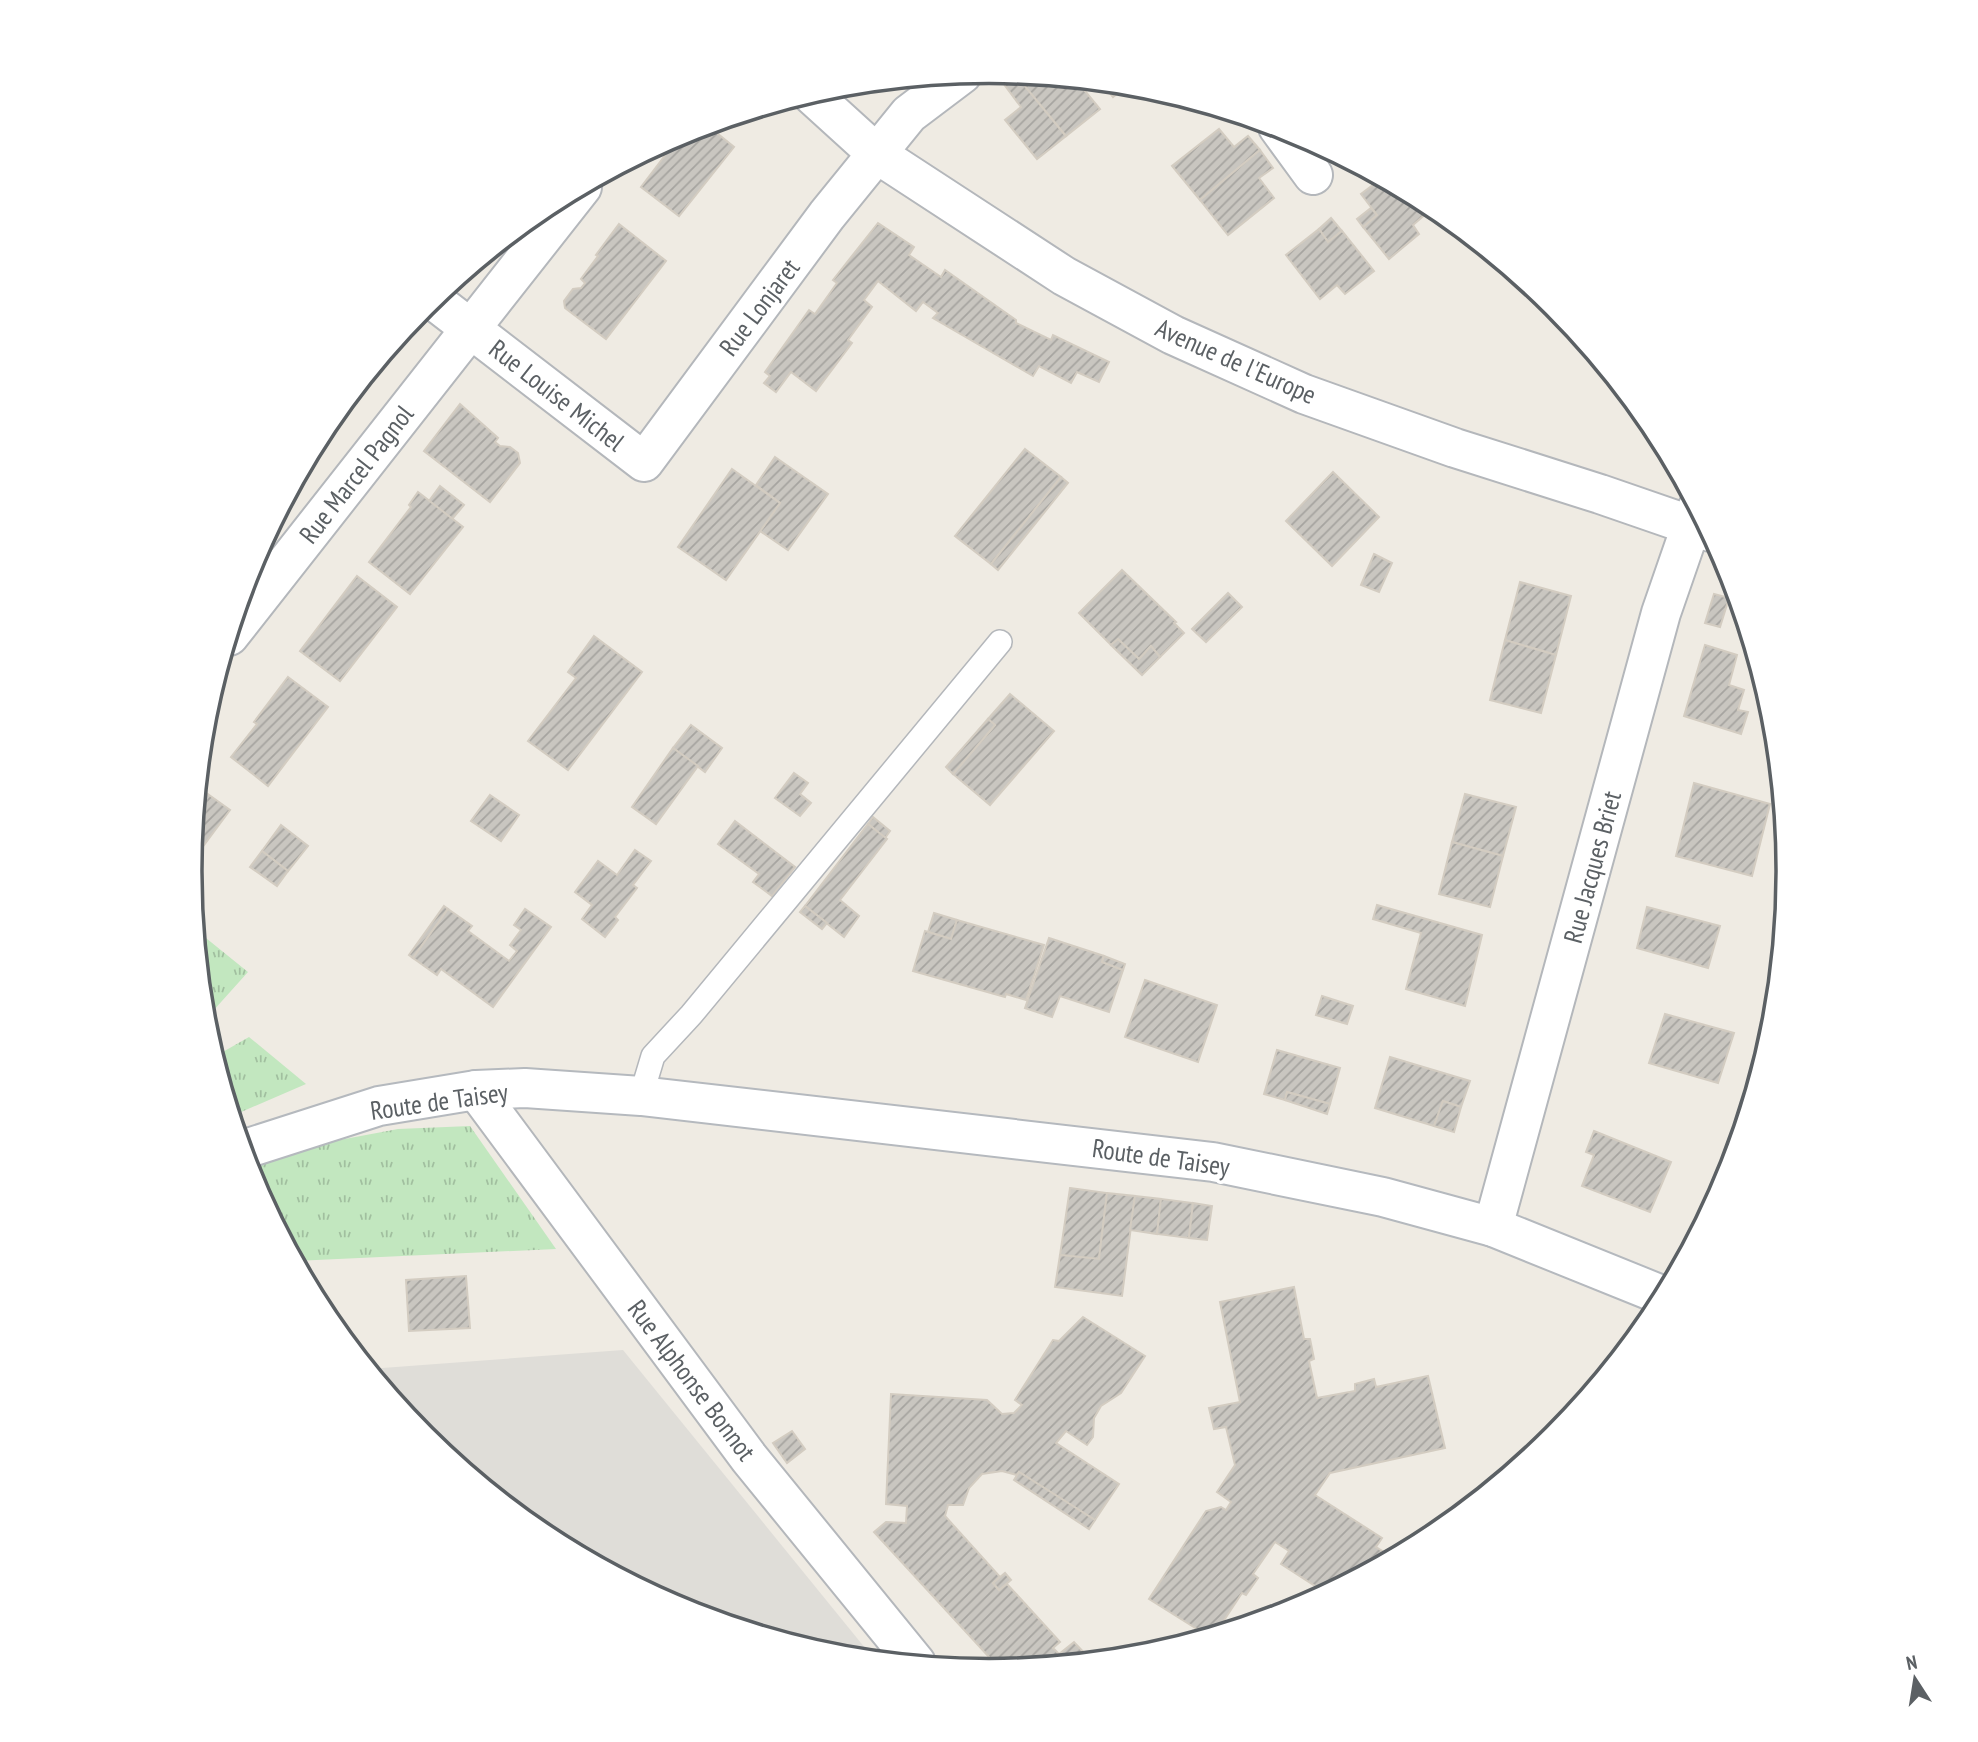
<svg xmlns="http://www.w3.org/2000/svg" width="1978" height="1742" font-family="'PT Sans Narrow',sans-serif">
<defs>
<pattern id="grass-tufts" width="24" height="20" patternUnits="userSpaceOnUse" patternTransform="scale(1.75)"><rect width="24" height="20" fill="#c2e7bf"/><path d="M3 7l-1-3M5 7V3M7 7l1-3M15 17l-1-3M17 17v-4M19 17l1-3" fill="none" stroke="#a1bf9f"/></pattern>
<pattern id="building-hatch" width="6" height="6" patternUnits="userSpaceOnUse" patternTransform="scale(1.75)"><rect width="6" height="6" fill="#c9c6c0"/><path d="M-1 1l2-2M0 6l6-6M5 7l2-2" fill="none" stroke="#a6a4a0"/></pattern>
</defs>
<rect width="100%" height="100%" fill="#efebe3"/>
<path fill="#dfddd8" d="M623,1350L874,1659L833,1655L683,1609L545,1535L424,1436L369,1369Z"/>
<g fill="url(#grass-tufts)">
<path d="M196,930L248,972L204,1021L202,999L204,1000L212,987L200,976Z"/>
<path d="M249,1037L306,1084L232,1116L214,1057Z"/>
<path d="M470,1126L556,1249L295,1261L248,1167L302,1147L398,1129Z"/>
</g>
<g fill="url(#building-hatch)" stroke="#d3ccc1" stroke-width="2">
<path d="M1015,74L1066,136L1037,159L1005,120L1021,107L1003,83Z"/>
<path d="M1015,74L1045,77L1050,83L1056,78L1076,80L1100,109L1066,136Z"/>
<path d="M1102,83L1128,85L1113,97Z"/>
<path d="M707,125L734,147L679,216L641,187L682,133Z"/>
<path d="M1219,129L1234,147L1248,136L1260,150L1200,200L1172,166Z"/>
<path d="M1260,150L1273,168L1259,178L1274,198L1228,235L1200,200Z"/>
<path d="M1381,179L1420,199L1429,211L1413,225L1419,234L1389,259L1363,227L1377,215L1361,194Z"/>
<path d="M1371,208L1377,215L1363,227L1357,219Z"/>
<path d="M1331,218L1342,231L1328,242L1319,229Z"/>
<path d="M878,223L914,247L909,255L941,277L945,270L1016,320V323L1051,340L1053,335L1109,362L1099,382L1077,372L1071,383L1039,366L1033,376L933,318L938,313L923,302L916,311L878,281L864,300L872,307L848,340L852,343L816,391L791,372L776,392L764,383L770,376L765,372L809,310L815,314L837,283L833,280Z"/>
<path d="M619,224L666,261L606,339L565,308L564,301L573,289L581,288L585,283L581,279L598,256L596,255Z"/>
<path d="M1319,229L1328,242L1342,231L1374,271L1345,294L1337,285L1320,299L1286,255Z"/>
<path d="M460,404L498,438L495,442L500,446L510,447L518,453L520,463L490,502L424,451Z"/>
<path d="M1025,449L1061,477L991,564L955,536Z"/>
<path d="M775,457L828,494L788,550L760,531L780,503L756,485Z"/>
<path d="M732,469L780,503L726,580L678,547Z"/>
<path d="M1333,472L1379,517L1332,566L1286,521Z"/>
<path d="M1061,477L1068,483L998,570L991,564Z"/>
<path d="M440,486L464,505L452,519L429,501Z"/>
<path d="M418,492L463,527L410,594L369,562L411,507L409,505Z"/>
<path d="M1374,554L1392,563L1379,592L1361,585Z"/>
<path d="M1122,570L1176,622L1174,623L1184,633L1160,657L1151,646L1139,659L1118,639L1111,645L1079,613Z"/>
<path d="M357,576L397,607L340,681L300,651Z"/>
<path d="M1520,582L1571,596L1556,655L1505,640Z"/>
<path d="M1228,593L1242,607L1206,642L1192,629Z"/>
<path d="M1714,594L1729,598L1720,627L1705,623Z"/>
<path d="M594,636L642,672L568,770L528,741L576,678L568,672Z"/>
<path d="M1118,639L1139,659L1151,646L1160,657L1142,675L1111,645Z"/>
<path d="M1505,640L1556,655L1541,713L1490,700Z"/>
<path d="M1705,645L1737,655L1729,685L1744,690L1738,710L1748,712L1741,734L1684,716Z"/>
<path d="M288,677L328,707L268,786L231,757L257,724L254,722Z"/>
<path d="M1010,694L1054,731L990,805L953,774L995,725L988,719Z"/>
<path d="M988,719L995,725L953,774L946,767Z"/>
<path d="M691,725L722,748L705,772L673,748Z"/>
<path d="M673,748L698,766L656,824L632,807Z"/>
<path d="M794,773L808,783L800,794L811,803L800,816L775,798Z"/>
<path d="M1694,783L1770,804L1752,876L1676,856Z"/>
<path d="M198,787L230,810L190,864Z"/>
<path d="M1465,794L1516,807L1503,856L1452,842Z"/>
<path d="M490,795L519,815L501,841L471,821Z"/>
<path d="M873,817L890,831L885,838L868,824Z"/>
<path d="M735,821L795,867L772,896L753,882L759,874L718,844Z"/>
<path d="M868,824L887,839L840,900L859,916L844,937L805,906Z"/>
<path d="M281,825L308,846L288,871L262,851Z"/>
<path d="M1452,842L1503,856L1490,907L1439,894Z"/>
<path d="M635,850L651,861L633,885L637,888L615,917L618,920L605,937L582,919L592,905L575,892L598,861L617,875Z"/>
<path d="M262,851L288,871L277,886L250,867Z"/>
<path d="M1377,905L1482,935L1465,1006L1406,989L1421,933L1373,919Z"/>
<path d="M444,906L448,909L413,958L409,955Z"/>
<path d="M805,906L827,923L822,929L800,912Z"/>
<path d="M1647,907L1720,926L1708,968L1637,948Z"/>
<path d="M448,909L472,926L468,931L509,961L517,951L510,945L521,930L514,925L525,909L551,927L493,1007L441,969L437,975L413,958Z"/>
<path d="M934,913L957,920L951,939L928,932Z"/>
<path d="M957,920L1044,945L1026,1000L1006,994L1005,997L913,971L925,931L951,939Z"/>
<path d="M1049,938L1104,956L1102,962L1123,970L1109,1012L1060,996L1052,1017L1025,1008Z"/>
<path d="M1104,956L1125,964L1123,970L1102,962Z"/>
<path d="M1145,980L1217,1005L1198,1062L1125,1037Z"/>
<path d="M1322,996L1353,1006L1347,1024L1316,1015Z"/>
<path d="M1665,1014L1734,1033L1718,1083L1649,1063Z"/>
<path d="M1277,1050L1340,1068L1330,1104L1287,1092L1285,1100L1264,1094Z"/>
<path d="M1390,1057L1470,1081L1461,1107L1443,1101L1434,1126L1375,1108Z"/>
<path d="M1287,1092L1330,1104L1327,1114L1285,1100Z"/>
<path d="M1443,1101L1461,1107L1454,1132L1434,1126Z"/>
<path d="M1594,1131L1671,1162L1650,1212L1582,1186L1594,1155L1586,1152Z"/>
<path d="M1070,1188L1107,1193L1099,1259L1060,1255Z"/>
<path d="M1107,1193L1135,1196L1122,1296L1055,1287L1060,1255L1099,1259Z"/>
<path d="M1135,1196L1161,1199L1157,1234L1130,1230Z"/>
<path d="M1161,1199L1193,1203L1189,1238L1157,1234Z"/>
<path d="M1193,1203L1212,1206L1207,1240L1189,1238Z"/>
<path d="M466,1276L470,1328L409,1331L406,1280Z"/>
<path d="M1294,1287L1304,1339H1310L1314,1359L1309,1361L1317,1398L1355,1391V1384L1374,1379L1376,1387L1428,1376L1445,1448L1330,1473L1315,1495L1382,1538L1376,1547L1392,1557L1326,1593L1281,1564L1289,1551L1275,1542L1253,1574L1258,1578L1246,1595L1242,1593L1215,1634L1208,1636L1149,1599L1206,1511L1221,1507L1226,1510L1231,1502L1217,1492L1235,1465L1226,1427L1214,1429L1209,1408L1240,1402L1220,1302Z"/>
<path d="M1083,1317L1145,1356L1121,1393L1101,1406L1094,1418L1093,1437L1087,1445L1066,1431L1056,1443L1119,1484L1095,1520L1019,1472L1017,1475L1002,1471L982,1474L969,1488L963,1505H948L945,1516L1000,1577L993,1583L999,1590L1007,1584L1060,1642L1053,1648L1059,1654L1074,1642L1091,1660L1000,1669L874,1532L886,1522L906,1523L907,1506L886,1504L891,1394L987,1400L1002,1414L1014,1413L1022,1405L1015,1400L1053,1340L1059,1341Z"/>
<path d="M792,1431L805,1449L787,1463L773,1443Z"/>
<path d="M1019,1472L1095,1520L1089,1529L1014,1480Z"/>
<path d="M1005,1573L1011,1580L999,1590L993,1583Z"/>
</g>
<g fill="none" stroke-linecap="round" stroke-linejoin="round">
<defs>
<path id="lane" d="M641,1096L653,1056L691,1015L1000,642"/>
<g id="street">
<path d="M811,94L877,154L1064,276L1173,335L1304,394L1455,448L1600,494L1710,532"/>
<path d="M1278,127L1313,175"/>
<path d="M432,299L644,462L827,215L909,114L962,74"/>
<path d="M229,636L582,187"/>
<path d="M476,1090L749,1458L916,1663"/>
<path d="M1493,1227L1661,613L1697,509"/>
</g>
<path id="secondary" d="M242,1150L379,1106L476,1090L525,1088L641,1096L1213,1162L1383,1197L1493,1227L1664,1296"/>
</defs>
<use href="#lane" stroke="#b4b7bb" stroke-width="26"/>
<use href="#street" stroke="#b4b7bb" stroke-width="42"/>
<use href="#secondary" stroke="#b5b9be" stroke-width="42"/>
<use href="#lane" stroke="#fff" stroke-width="23"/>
<use href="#street" stroke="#fff" stroke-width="38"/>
<use href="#secondary" stroke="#fff" stroke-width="38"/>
</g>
<g text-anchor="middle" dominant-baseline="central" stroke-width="7" stroke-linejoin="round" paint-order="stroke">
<g font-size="26" fill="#5b6064" stroke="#fff">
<text transform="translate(759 307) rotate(-53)">Rue Lonjaret</text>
<text transform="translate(1236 361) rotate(24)">Avenue de l'Europe</text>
<text transform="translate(557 395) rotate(38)">Rue Louise Michel</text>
<text transform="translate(356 474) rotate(-52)">Rue Marcel Pagnol</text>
<text transform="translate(1592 867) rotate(-75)">Rue Jacques Briet</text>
<text transform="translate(439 1101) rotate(-8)">Route de Taisey</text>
<text transform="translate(1161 1157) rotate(8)">Route de Taisey</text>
<text transform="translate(692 1380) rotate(53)">Rue Alphonse Bonnot</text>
</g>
</g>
<path d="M0 0H1978V1742H0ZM202 871a787 787 0 1 1 1574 0a787 787 0 1 1-1574 0Z" fill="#fff" fill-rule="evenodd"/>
<path fill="none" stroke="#5b6064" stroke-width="3.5" d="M202 871a787 787 0 1 1 1574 0a787 787 0 1 1-1574 0Z"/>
<g transform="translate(1915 1679) rotate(348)" stroke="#ffffff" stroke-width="5" paint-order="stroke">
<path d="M0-5L12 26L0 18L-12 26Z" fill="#5b6064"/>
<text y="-10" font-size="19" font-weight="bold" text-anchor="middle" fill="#5b6064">N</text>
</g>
</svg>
